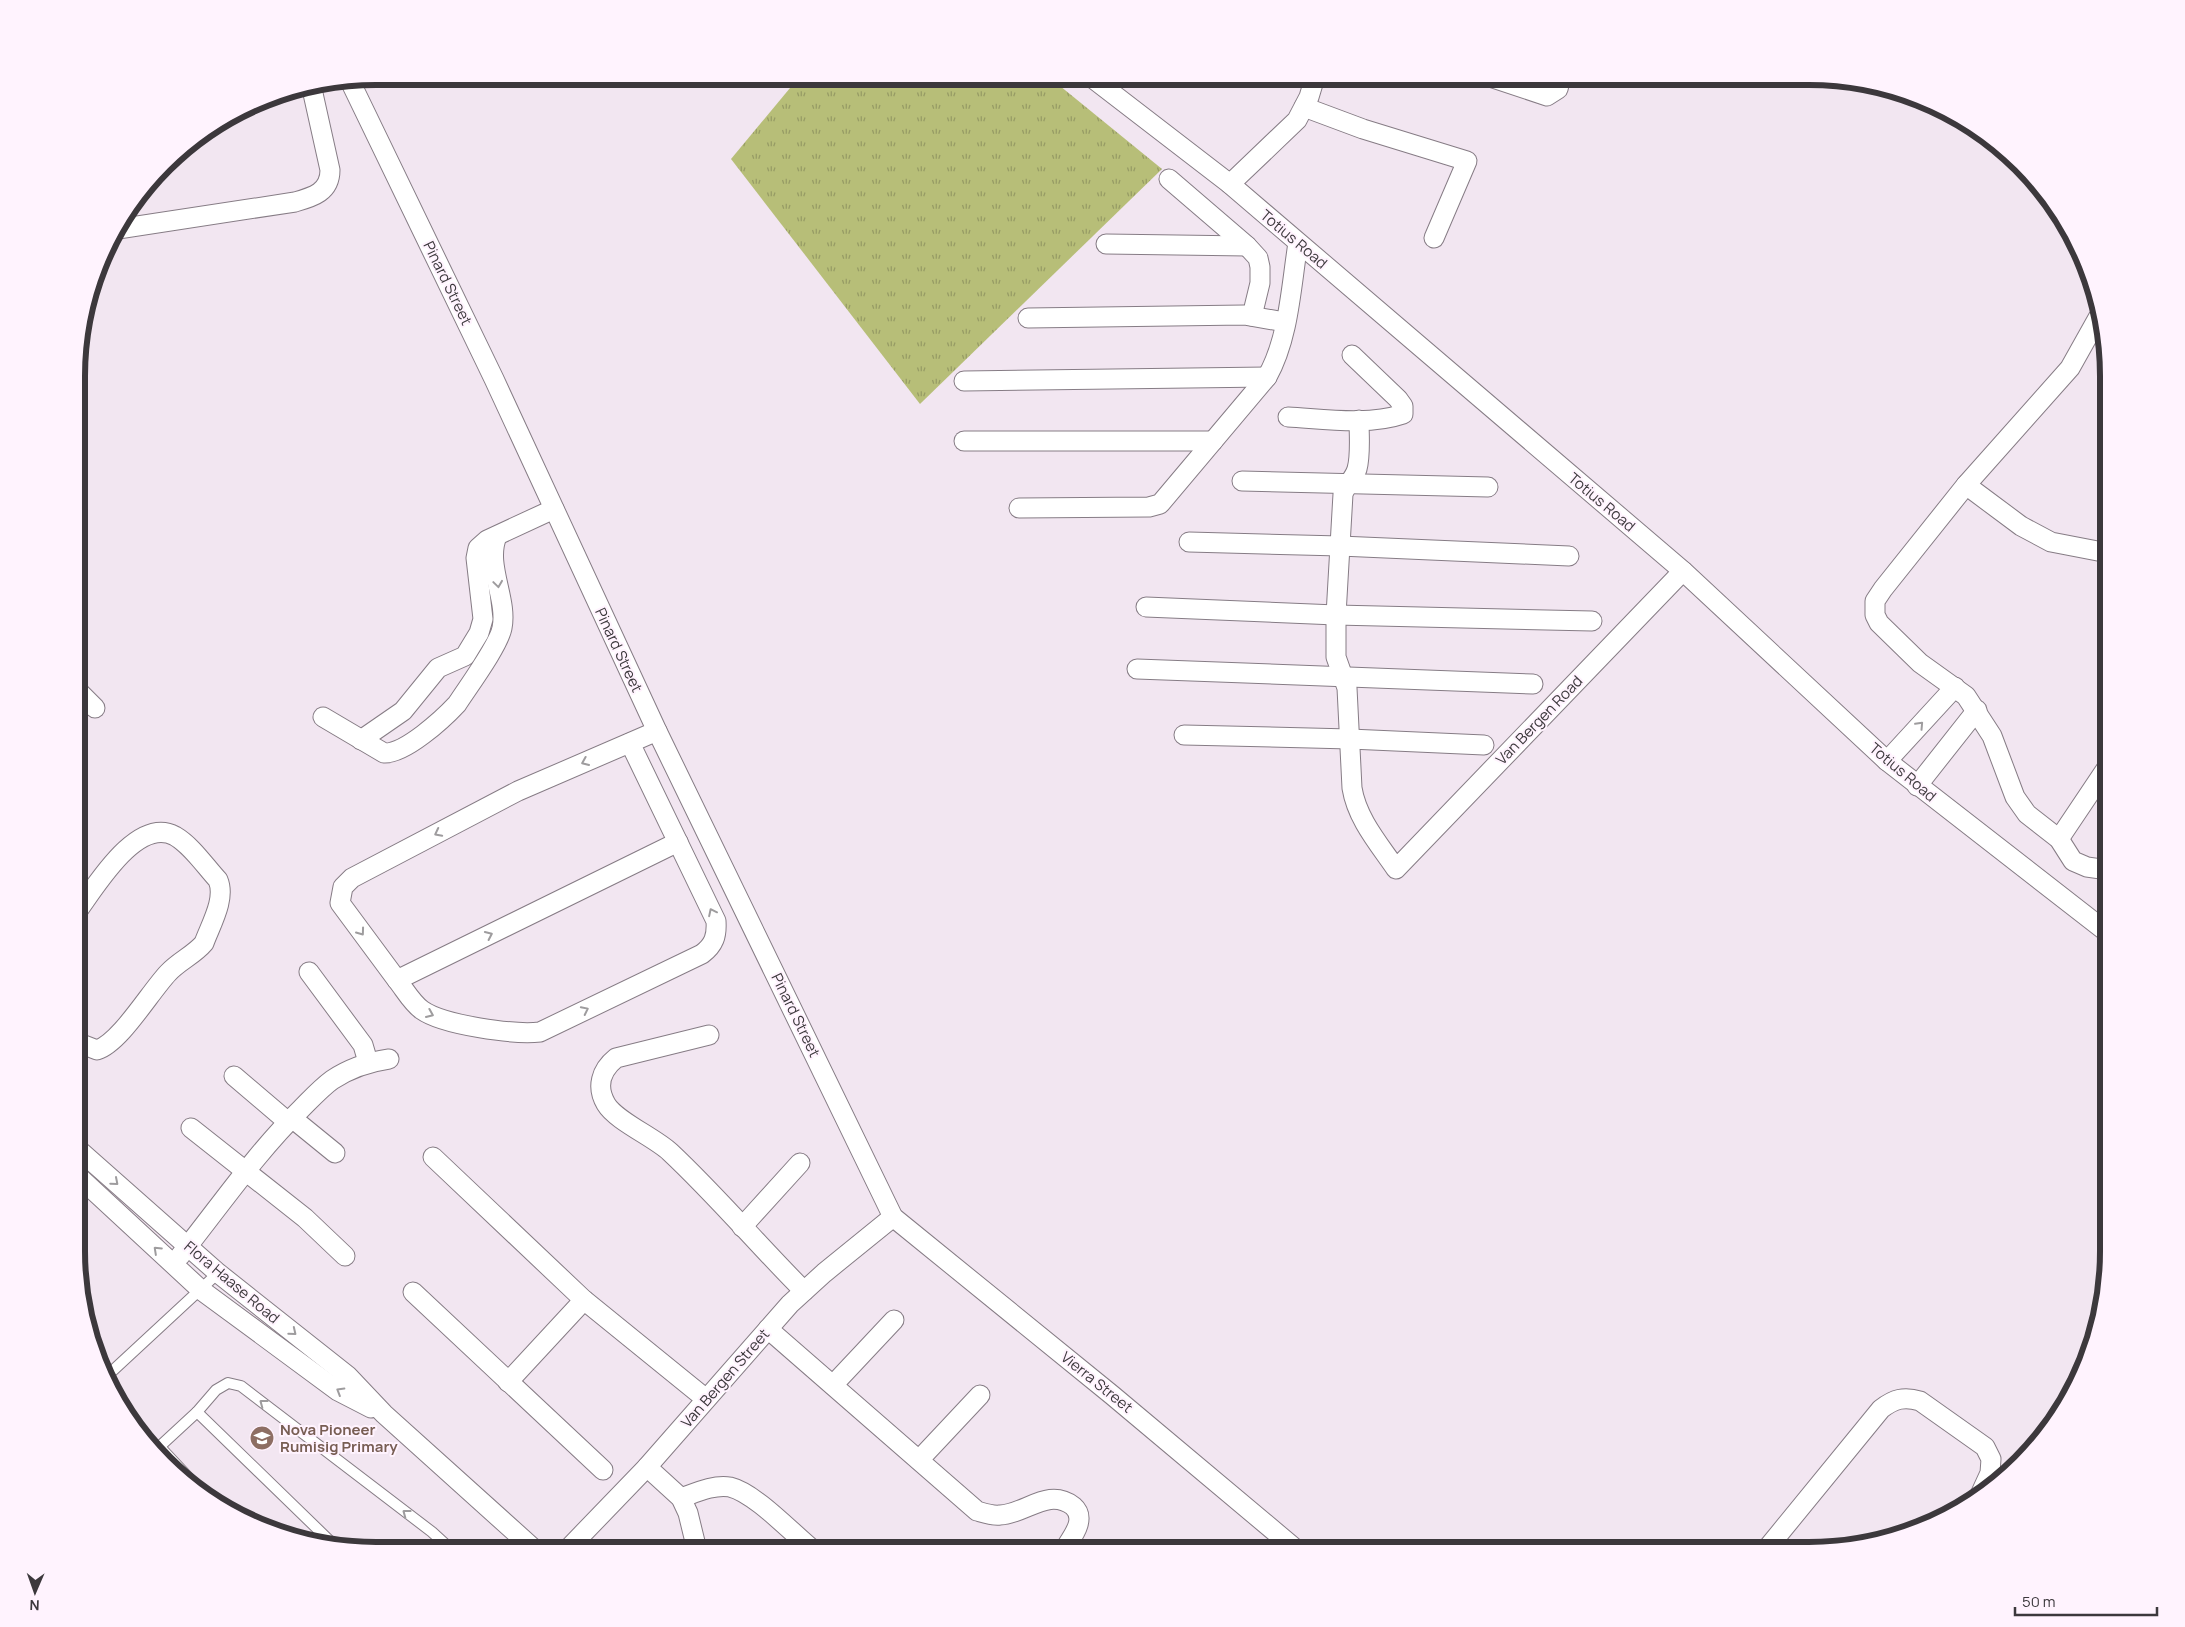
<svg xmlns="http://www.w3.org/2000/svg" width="2185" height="1627" font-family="Manrope,sans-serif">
<defs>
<pattern id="grass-tufts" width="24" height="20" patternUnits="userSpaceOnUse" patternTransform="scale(1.25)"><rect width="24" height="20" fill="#b7be78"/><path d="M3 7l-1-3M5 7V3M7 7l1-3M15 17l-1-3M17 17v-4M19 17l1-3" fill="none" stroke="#969b64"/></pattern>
</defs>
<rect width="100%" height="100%" fill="#f2e6f1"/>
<path fill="url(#grass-tufts)" d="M800,76L1049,77L1162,169L920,404L731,159Z"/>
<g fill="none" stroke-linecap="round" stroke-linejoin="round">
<defs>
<g id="service">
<path d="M108,1375L218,1273"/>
<path d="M197,1412L334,1545"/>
<path d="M157,1447H160L204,1494"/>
<path d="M158,1448L197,1412L216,1390L228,1383L241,1386L432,1532L444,1543L445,1550"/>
</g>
<g id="minor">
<path d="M1091,77L1230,184L1683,571L1887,761L2108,933"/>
<path d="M1490,77L1547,96L1558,89L1561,77"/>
<path d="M350,81L494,379L657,731L893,1217L1112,1395L1298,1551"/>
<path d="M1304,107L1363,129L1467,161L1434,238"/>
<path d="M1169,179L1247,246L1258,258L1260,267V283L1252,316"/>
<path d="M1230,184L1297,120L1309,97L1315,77"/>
<path d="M118,229L295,202C313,197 330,192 330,170L312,89"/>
<path d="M1106,244L1247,246"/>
<path d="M1028,318L1244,315L1285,322"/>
<path d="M2098,318L2070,368L1966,485L1883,589L1875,601V615L1879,623L1920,663L1966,696L1992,736L2015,797L2027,814L2059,839L2073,861L2087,867L2108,870"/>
<path d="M964,381L1267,377"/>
<path d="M1288,417C1324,419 1368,426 1403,414V406L1398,399L1352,355"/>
<path d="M1359,420C1359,435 1361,455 1357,469C1354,479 1346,485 1343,494L1336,615V657L1347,688L1352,788C1357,819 1379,844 1396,869L1683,571"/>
<path d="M964,441H1213"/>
<path d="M1242,481L1488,487"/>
<path d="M1966,485L2021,526L2051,542L2108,553"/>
<path d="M1019,508L1149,507L1160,504L1267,377C1289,338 1291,287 1298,243"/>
<path d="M1189,542L1340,546L1569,556"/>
<path d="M1146,607L1336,615L1592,621"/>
<path d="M1137,669L1533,684"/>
<path d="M79,692L95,708"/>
<path d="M323,717L384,753C405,754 443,719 457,704C468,687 499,645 502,628C508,599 485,565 497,536"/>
<path d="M657,731L518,791L352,878L343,887L340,903L397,980L678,842"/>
<path d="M1184,735L1350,739L1484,745"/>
<path d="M361,740L403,711L438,668L465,656L479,633L483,619L476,558L478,548L487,540L554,509"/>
<path d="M1887,761L1955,687"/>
<path d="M1917,786L1977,710"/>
<path d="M2059,839L2108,766"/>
<path d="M79,909C97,884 138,816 175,836C192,846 205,866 218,880C226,899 211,924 204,943C194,955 179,961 168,973C150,992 120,1043 97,1050L79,1043"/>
<path d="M309,972L363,1045L368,1062"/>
<path d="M397,980C405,990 412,1003 422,1010C443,1025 514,1035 540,1032L702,954C714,945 717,936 716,921L630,743"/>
<path d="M709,1035L616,1058C601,1070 596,1087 606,1104C616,1121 654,1137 670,1152C717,1196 759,1246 804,1291"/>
<path d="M234,1076L288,1122"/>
<path d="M292,1118L335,1153"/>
<path d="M191,1128L305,1218L345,1256"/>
<path d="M79,1150L218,1273L348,1376L384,1414L535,1550"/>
<path d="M433,1157L584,1300L706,1399"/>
<path d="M79,1177L201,1290L338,1391L371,1408"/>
<path d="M742,1227L800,1163"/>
<path d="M180,1256C220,1206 256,1153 301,1109C311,1099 321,1088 332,1080C350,1068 368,1062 389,1059"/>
<path d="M413,1292L603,1470"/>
<path d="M768,1329L977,1511C984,1513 992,1516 1000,1515C1026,1514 1048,1487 1073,1506C1088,1519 1071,1538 1064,1550"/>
<path d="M508,1382L584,1300"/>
<path d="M833,1385L894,1320"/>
<path d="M919,1460L980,1395"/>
<path d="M647,1467L681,1498L688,1513L697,1550"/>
<path d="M681,1498C695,1493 714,1484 730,1487C755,1493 792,1533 813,1550"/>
<path d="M567,1550L647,1467L790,1304L824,1273L893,1217"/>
<path d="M1765,1551L1881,1409C1894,1399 1904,1396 1920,1401L1985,1447L1991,1459L1990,1473L1979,1497"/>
</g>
</defs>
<use href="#service" stroke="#867c85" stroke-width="12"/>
<use href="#minor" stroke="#867c85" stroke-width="21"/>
<use href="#service" stroke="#fff" stroke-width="10"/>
<use href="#minor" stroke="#fff" stroke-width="19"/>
</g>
<defs><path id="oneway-chevron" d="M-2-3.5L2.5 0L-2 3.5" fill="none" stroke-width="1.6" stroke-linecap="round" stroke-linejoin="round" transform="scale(1.25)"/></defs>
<g stroke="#9e9c9e">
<use href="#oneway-chevron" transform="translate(498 584) rotate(82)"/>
<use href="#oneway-chevron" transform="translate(1920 725) rotate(-47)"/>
<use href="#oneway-chevron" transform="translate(585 762) rotate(157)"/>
<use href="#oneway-chevron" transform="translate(438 833) rotate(153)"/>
<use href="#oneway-chevron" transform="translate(712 912) rotate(-116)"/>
<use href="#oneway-chevron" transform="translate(361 932) rotate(54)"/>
<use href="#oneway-chevron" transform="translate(489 935) rotate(-25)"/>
<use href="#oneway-chevron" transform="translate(585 1010) rotate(-26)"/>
<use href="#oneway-chevron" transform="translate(430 1014) rotate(23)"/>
<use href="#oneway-chevron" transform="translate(115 1182) rotate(41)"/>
<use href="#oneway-chevron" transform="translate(157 1250) rotate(-137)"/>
<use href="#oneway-chevron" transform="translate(293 1332) rotate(39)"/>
<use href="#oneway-chevron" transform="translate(340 1391) rotate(-149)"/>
<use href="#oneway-chevron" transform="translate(263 1403) rotate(-143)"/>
<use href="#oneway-chevron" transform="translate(406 1513) rotate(-143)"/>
</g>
<defs>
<symbol id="school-disc" viewBox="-11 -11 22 22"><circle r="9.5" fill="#8d6e63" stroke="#fff3fe"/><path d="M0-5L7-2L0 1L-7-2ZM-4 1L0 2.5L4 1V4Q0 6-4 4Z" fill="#fff"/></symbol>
</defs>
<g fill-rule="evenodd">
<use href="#school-disc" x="248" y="1424" width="28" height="28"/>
</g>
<g text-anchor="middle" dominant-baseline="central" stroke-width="4" stroke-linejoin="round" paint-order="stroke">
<g font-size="15" fill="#3c383c" stroke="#fff3fe">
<text transform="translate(1294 239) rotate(40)">Totius Road</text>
<text transform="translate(448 283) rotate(64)">Pinard Street</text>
<text transform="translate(1602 502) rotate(40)">Totius Road</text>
<text transform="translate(619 650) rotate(65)">Pinard Street</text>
<text transform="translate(1539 720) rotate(-46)">Van Bergen Road</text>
<text transform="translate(1903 772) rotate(40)">Totius Road</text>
<text transform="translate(796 1015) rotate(64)">Pinard Street</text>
<text transform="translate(232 1282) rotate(40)">Flora Haase Road</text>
<text transform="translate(725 1378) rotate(-49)">Van Bergen Street</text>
<text transform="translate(1097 1382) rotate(39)">Vierra Street</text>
</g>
<g font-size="15" font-weight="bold" fill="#785e54" stroke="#fff3fe" text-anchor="start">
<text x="280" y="1429">Nova Pioneer<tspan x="280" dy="17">Rumisig Primary</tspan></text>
</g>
</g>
<path d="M0 0H2185V1627H0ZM376 85H1809A291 291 0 0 1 2100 376V1251A291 291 0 0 1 1809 1542H376A291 291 0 0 1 85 1251V376A291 291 0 0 1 376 85Z" fill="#fff3fe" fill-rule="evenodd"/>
<path fill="none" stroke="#3c383c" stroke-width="6" d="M376 85H1809A291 291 0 0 1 2100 376V1251A291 291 0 0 1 1809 1542H376A291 291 0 0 1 85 1251V376A291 291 0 0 1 376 85Z"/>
<g transform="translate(35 1592) rotate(182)" stroke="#fff3fe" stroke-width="4" paint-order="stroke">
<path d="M0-4L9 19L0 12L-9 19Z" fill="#3c383c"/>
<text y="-8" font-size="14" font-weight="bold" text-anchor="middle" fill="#3c383c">N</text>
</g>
<path d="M2015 1607v8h142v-8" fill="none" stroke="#3c383c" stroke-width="2.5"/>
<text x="2022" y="1607" font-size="15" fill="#3c383c" stroke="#fff3fe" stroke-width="4" paint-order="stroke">50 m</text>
</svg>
